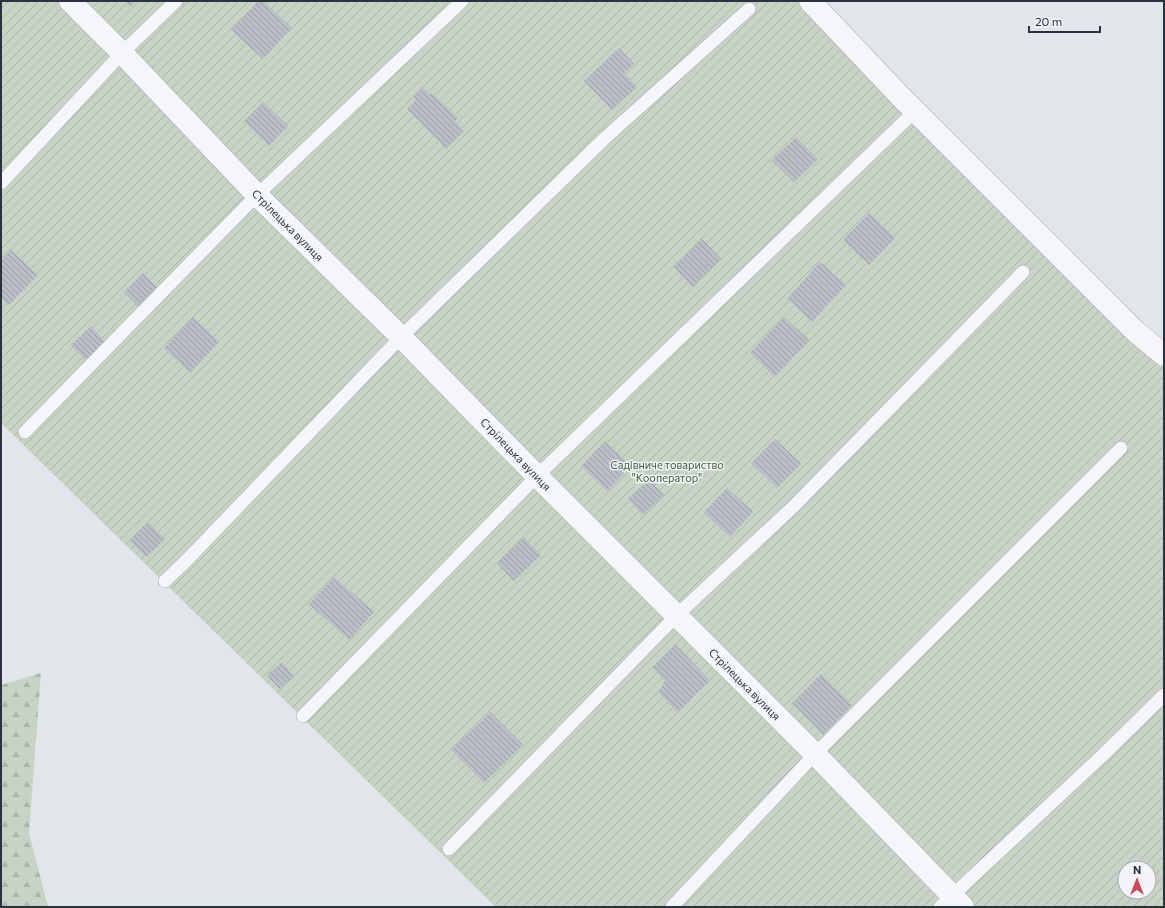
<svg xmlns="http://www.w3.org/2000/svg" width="1165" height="908" font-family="Commissioner,sans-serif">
<defs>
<pattern id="forest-firs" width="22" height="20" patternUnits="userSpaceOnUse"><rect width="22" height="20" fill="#c7d4c3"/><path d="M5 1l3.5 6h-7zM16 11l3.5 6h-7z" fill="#abb6a9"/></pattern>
<pattern id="garden-furrows" width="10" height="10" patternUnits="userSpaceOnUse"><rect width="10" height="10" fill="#c7d4c3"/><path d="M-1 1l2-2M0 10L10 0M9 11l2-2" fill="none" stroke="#abb6a9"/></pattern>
<pattern id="building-back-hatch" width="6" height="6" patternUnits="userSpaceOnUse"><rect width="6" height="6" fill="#b9bec7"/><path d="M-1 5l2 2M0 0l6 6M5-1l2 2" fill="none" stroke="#979ba3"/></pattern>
</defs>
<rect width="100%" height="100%" fill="#e2e5ea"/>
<path fill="url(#forest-firs)" d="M41,673L29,833L48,907H1V685Z"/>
<path fill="url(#garden-furrows)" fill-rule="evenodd" d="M1,1H808L1164,356V907H496L1,423ZM1125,868H1149V892H1125Z"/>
<g fill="url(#building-back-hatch)">
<path d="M125,1H136L130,7Z"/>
<path d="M259,1H263L292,28L263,59L231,30Z"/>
<path d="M619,48L634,64L624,73L637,87L612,110L584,81Z"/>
<path d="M422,87L430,95L432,93L458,118L455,121L464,131L446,149L407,109L416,100L413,96Z"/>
<path d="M263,102L288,126L269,146L244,121Z"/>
<path d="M796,137L818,159L794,182L772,160Z"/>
<path d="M869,213L895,238L869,265L843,240Z"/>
<path d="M702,239L721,259L692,287L673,266Z"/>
<path d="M11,250L38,275L8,306L1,298V261Z"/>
<path d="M820,262L846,285L812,322L787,299Z"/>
<path d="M143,273L158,288L139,307L124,292Z"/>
<path d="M193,317L219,342L190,373L164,348Z"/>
<path d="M784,317L809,340L775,377L750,353Z"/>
<path d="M91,326L105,342L85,360L71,345Z"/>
<path d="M775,439L801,464L777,488L751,463Z"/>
<path d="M605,441L631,466L607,491L581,466Z"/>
<path d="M649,479L664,495L643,515L628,499Z"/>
<path d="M727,488L753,512L730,537L704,512Z"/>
<path d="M148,522L165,539L146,557L130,541Z"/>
<path d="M524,537L541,555L514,581L497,563Z"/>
<path d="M334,577L374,612L349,640L309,604Z"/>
<path d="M676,645L710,681L677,712L658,692L665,681L652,667Z"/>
<path d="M282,662L294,676L279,689L267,675Z"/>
<path d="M821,674L852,705L823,735L792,703Z"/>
<path d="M490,712L523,745L484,783L451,750Z"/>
</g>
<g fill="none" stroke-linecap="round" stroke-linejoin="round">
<defs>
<g id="service">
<path d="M1,183L122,53L176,1"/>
<path d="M25,432L257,195L462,1"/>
<path d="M165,581L187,560L401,337L605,138L749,9"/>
<path d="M303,716L537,476L915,111"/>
<path d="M449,849L677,615L793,507L1023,272"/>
<path d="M672,907L815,754L1121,448"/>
<path d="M940,907L1104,754L1164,695"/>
</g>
<g id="minor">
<path d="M70,1L122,53L257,195L401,337L537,476L815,754L963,907"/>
<path d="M810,1L901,97L1135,331L1164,355"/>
</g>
</defs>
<use href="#service" stroke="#a7acb4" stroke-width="14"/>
<use href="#minor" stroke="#a7acb4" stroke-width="23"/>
<use href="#service" stroke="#f5f6f9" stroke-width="13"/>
<use href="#minor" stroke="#f5f6f9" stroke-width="22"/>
</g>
<g text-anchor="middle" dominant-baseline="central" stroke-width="3" stroke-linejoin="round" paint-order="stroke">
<g font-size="11" fill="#2a3242" stroke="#f2f4f8">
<text transform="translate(288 225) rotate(45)">Стрілецька вулиця</text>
<text transform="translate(516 454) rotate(46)">Стрілецька вулиця</text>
<text transform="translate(745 684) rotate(45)">Стрілецька вулиця</text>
</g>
<g font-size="11" fill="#3d5e37" stroke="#f2f4f8">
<text x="667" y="464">Садівниче товариство<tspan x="667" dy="13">"Кооператор"</tspan></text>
</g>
</g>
<rect width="1165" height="908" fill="none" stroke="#2a3242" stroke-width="4"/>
<g transform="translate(1137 880)"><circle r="19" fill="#f2f4f8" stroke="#a2a6af"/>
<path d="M0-3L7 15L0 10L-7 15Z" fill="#ce4958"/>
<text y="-6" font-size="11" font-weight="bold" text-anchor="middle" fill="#2a3242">N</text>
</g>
<path d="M1029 26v6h71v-6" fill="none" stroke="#2a3242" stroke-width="2"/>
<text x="1035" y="26" font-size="12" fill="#2a3242" stroke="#f2f4f8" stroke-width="3" paint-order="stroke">20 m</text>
</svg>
